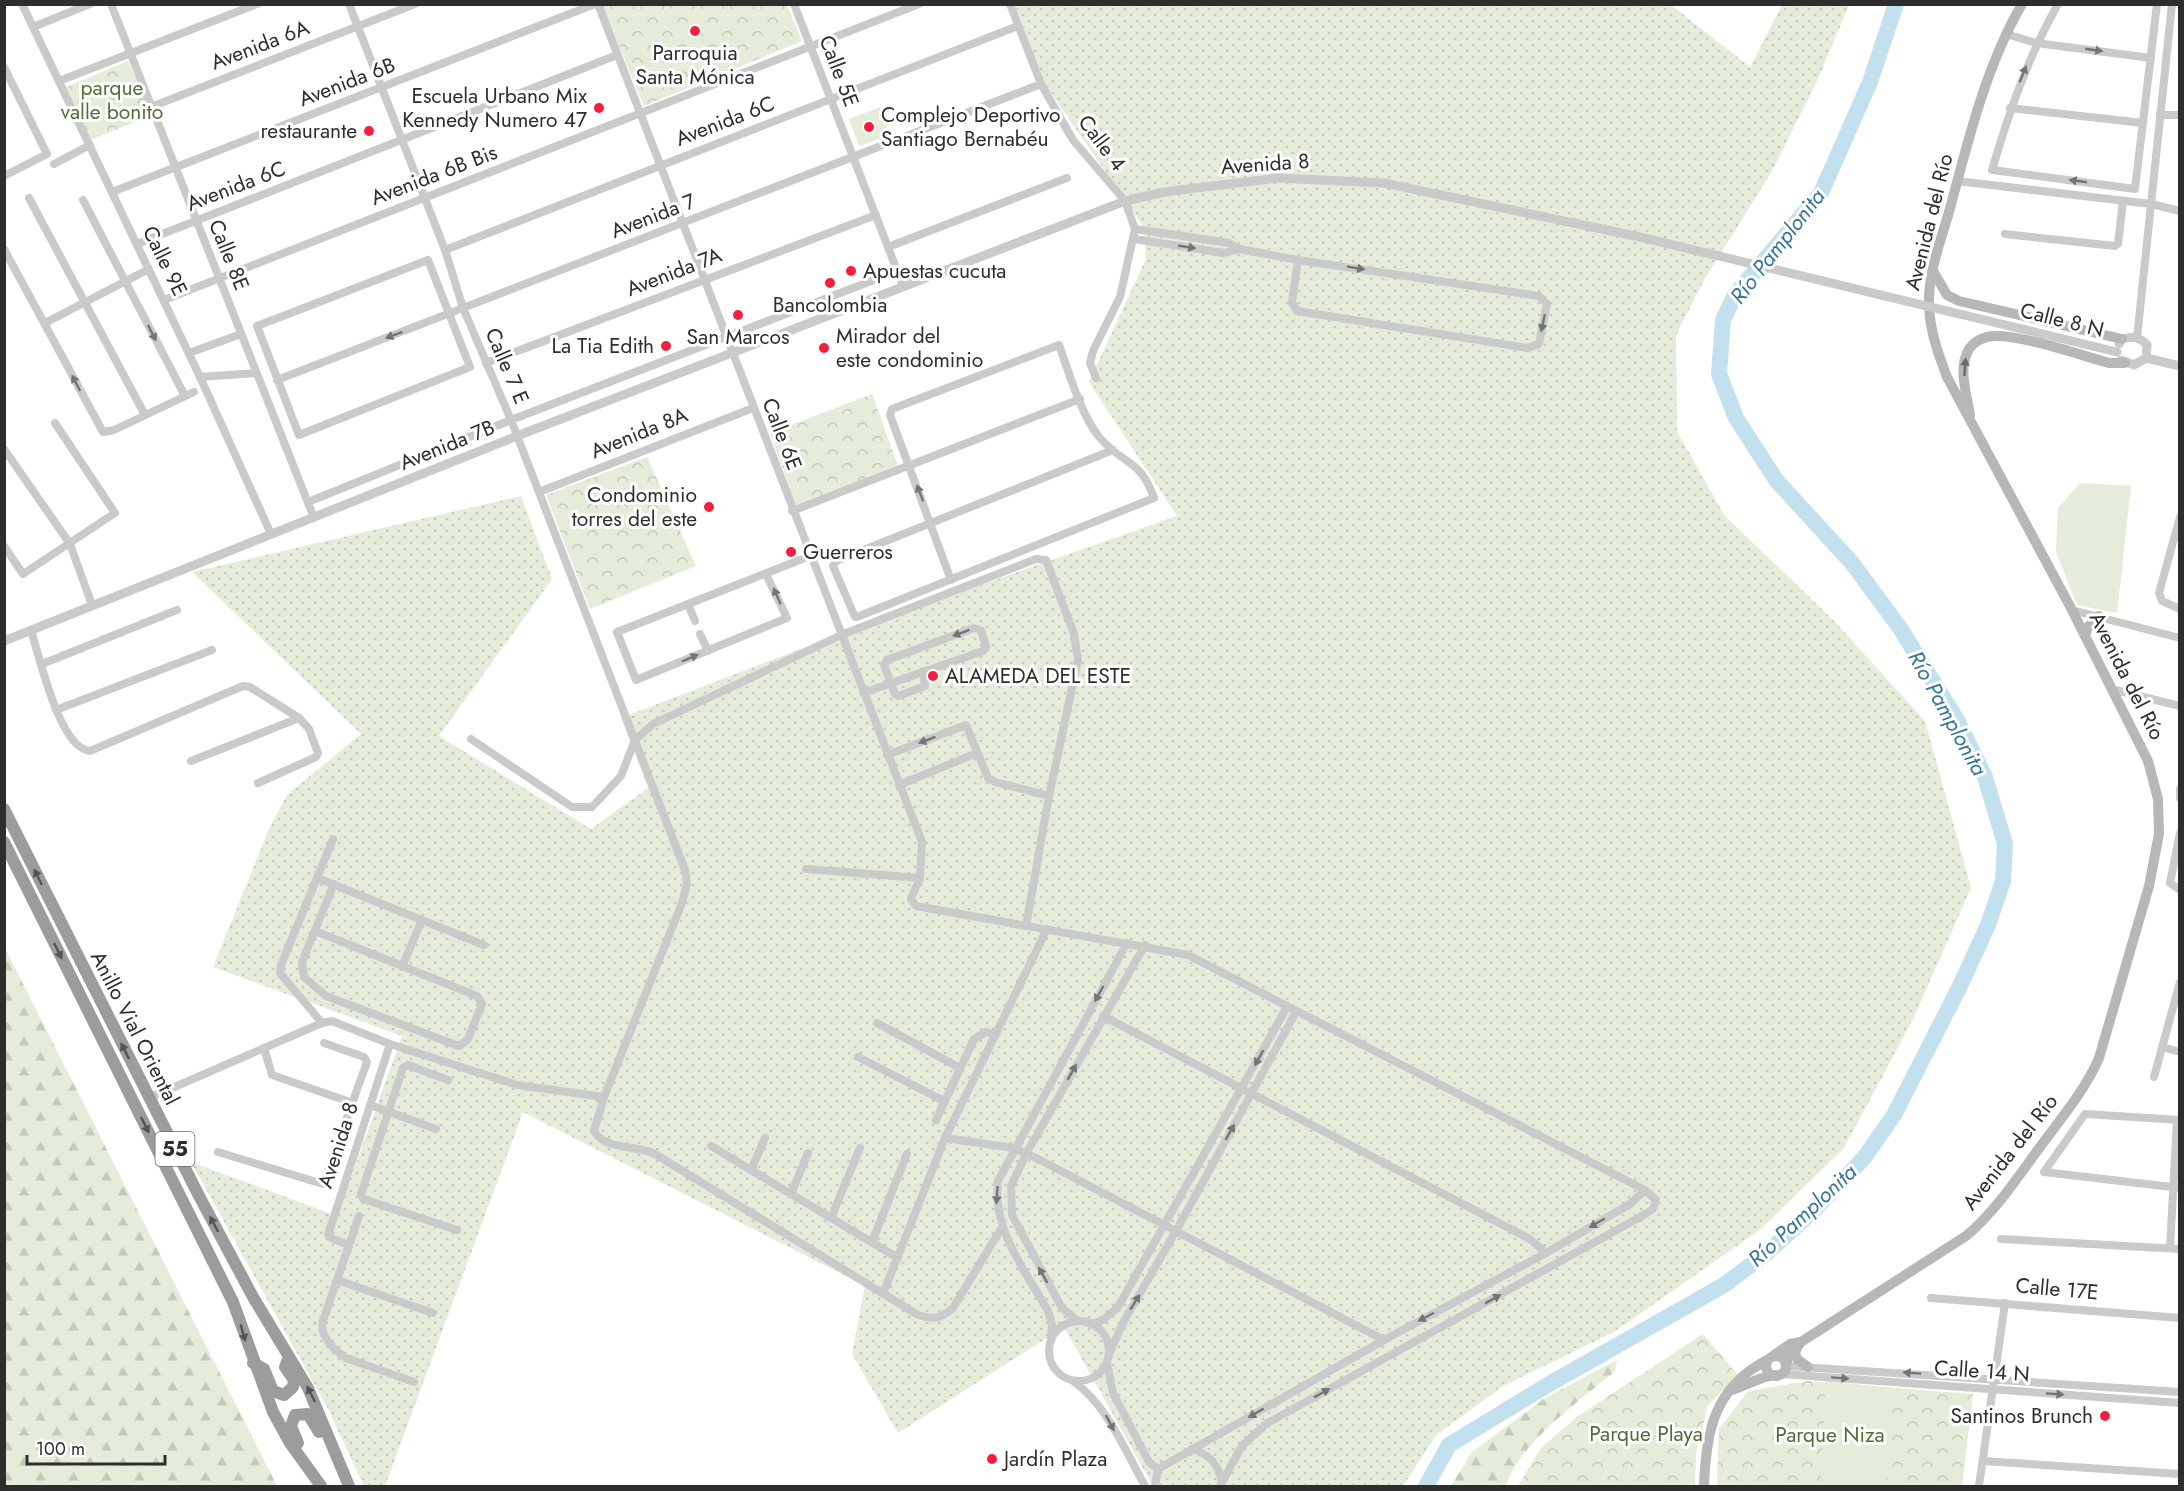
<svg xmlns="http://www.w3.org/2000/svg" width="2184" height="1491" font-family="Jost,sans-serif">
<defs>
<pattern id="grass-dots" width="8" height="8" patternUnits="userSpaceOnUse" patternTransform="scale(1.5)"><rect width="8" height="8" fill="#e5ecd9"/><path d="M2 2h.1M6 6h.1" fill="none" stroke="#c5cbbb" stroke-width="1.8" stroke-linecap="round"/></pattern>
<pattern id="forest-firs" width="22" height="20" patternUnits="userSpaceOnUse" patternTransform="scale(1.5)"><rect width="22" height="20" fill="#e5ecd9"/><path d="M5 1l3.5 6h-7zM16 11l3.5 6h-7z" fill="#c5cbbb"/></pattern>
<pattern id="park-crowns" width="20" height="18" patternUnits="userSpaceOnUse" patternTransform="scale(1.5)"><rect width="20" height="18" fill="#e5ecd9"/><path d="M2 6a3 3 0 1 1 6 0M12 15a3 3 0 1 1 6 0" fill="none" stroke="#c5cbbb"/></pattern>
</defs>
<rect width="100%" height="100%" fill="#fff"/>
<path fill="url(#grass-dots)" d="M1015,5H1671L1750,67L1782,5H1849L1817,81L1771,173L1704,280L1676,335L1677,431L1724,515L1834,621L1925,721L1971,888L1913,1019L1844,1148L1761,1229L1614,1332L1503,1386L1436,1435L1403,1486H1153L1064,1327L898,1433L852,1354L865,1286L523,1112L385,1486H364L328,1409L191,1162L337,1216L402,1036L213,967L269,829L287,795L361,734L192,572L521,496L552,579L439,736L591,829L648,788L621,718L829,638L1177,516L1089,382L1146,259L1143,226L1045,84Z"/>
<g fill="url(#forest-firs)">
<path d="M4,948H5L277,1486H5Z"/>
<path d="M1617,1360L1615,1371C1581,1400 1519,1443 1506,1486H1451L1472,1452L1545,1398Z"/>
</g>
<g fill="url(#park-crowns)">
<path d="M602,5H787L802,41L644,106Z"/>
<path d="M128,61L152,115L91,140L66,87Z"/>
<path d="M872,394L898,466L796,505L770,433Z"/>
<path d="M647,457L696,566L590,609L546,495Z"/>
<path d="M1703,1334L1738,1375L1708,1405L1696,1453L1695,1486H1518L1541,1448L1578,1416Z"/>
<path d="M1808,1381L1973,1394L1962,1486H1717L1719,1429L1748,1391Z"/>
</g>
<g fill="#e5ecd9">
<path d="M880,107L890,135L859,146L849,119Z"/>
<path d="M2080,483L2131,486L2117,613L2077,605L2056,552L2058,508Z"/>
<path d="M1826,1381L1892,1388L1886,1486H1820Z"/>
</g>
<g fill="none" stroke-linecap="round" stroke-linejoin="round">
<path stroke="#c3e0ee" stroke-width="16" d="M1426,1486L1449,1445L1551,1383L1724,1285L1768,1252L1816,1208L1864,1158L1894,1115L1960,986L1988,925L2003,881L2005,844L1985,777L1957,720L1900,628L1852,563L1776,480L1736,418L1719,374L1723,320L1735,295L1821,193L1870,82L1896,4"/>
<g stroke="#cacaca" stroke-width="8">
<path d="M22,4L200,377L271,534"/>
<path d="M111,4L314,518"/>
<path d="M349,4L445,250L463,308L511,420L685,870L687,884L682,903L604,1097L594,1131C604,1150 637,1145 655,1154L918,1315C934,1320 940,1319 953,1308L1002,1227"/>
<path d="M598,4L922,842L920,878L911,899L916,906L1188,955L1645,1190L1656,1200L1653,1209L1642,1216L1266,1424L1242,1446L1220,1486"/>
<path d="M794,4L903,286"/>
<path d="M1010,4L1041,84L1073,140L1125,201L1135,229L1120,297L1093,351L1090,363L1096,378"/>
<path d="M2058,4C2028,57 2009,112 1992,170L2135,189L2157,4"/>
<path d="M33,27L90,4"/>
<path d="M2006,34L2036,43L2151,58"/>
<path d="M4,67L47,154L4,176"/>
<path d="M59,81L257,4"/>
<path d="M151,107L415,4"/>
<path d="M2010,108L2143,123"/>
<path d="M2160,115H2180"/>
<path d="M54,164L90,145"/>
<path d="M1957,181L2151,204L2180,211"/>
<path d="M112,192L595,4"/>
<path d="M29,198L145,415"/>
<path d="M83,200L185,396"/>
<path d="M1135,229L1229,243L1239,249L1298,260L1539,296L1547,304L1539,344L1528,348L1297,311L1292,302L1298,260"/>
<path d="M2005,234L2115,246L2118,244L2123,201"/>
<path d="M1134,239L1224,253L1239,249"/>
<path d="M137,244L617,55"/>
<path d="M888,247L1067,178"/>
<path d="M4,249L103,432L114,430L194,392"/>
<path d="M445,250L1018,26"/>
<path d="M428,260L470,367L299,435L257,326Z"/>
<path d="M164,300L919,4"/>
<path d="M45,323L149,269"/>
<path d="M2137,338L2172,4"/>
<path d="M189,353L241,334"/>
<path d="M486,363L876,215"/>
<path d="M200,377L256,373"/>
<path d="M277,380L1041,84"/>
<path d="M4,449L70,544L92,605"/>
<path d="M539,492L753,408"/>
<path d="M308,502L511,420L897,271"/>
<path d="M792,511L1080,399"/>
<path d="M2180,517L2159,593L2162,601L2180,609"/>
<path d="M4,546L23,574L115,513L55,423"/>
<path d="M766,574L787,618L636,680L617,632L810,556"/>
<path d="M951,580L890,415L892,409L1059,345C1069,372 1081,416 1100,438C1123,465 1140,458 1154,498L857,617H855L833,566L836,561L1113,450"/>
<path d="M688,604L695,621"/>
<path d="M2072,610L2180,638"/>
<path d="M31,631C40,657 59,748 90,751L243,686L250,687L299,718L309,729L318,753L316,757L258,783"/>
<path d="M700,634L708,651"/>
<path d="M42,664L177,610"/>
<path d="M2111,689L2180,706"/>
<path d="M863,693L983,651L986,647L981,630L974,628L887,660L884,665L895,694L898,696L925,686L924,672"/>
<path d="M56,710L212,650"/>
<path d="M471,739L572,807H592L621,776L635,740L653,724L841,635L1036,559L1046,560L1074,634L1078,660L1049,796L995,782L988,778L966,725L887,755"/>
<path d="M191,761L299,718"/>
<path d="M899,785L977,753"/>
<path d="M2180,789V798"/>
<path d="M2180,833L2170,883L2180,890"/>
<path d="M806,869L920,878"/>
<path d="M317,878L484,945"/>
<path d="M1026,926L1049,796"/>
<path d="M315,931L477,996L482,1004L468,1039L460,1046L456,1045L326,996L304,977L302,962L334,884"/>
<path d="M402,967L422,920"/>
<path d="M1103,1016L1530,1239L1546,1253"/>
<path d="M322,1023L280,973L281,965L333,839"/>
<path d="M877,1023L960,1068"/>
<path d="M2162,1047L2180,1052"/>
<path d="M264,1048L272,1075L353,1103"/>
<path d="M858,1057L944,1101"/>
<path d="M2154,1077L2180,982"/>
<path d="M448,1080L408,1065L403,1068L361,1194L363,1199L457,1230"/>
<path d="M149,1098L322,1023L332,1021L390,1044L517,1085L604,1097"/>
<path d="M370,1105L436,1129"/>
<path d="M936,1120L974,1039L986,1032L995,1035"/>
<path d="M2180,1120L2085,1114L2044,1172L2180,1188"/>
<path d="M945,1138L1014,1148L1040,1160L1384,1340"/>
<path d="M711,1146L898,1258"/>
<path d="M218,1152L323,1184L367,1062L364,1057L324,1043"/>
<path d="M751,1170L765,1138"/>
<path d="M791,1194L808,1153"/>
<path d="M359,1216L323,1321C319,1336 334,1350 346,1358L414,1382"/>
<path d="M831,1218L860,1148"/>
<path d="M2001,1239L2180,1249"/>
<path d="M872,1242L907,1154"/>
<path d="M349,1245L331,1238L328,1235L390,1044"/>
<path d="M2170,1248L2177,1120"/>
<path d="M337,1280L433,1313"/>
<path d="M883,1294L945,1138L1047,929"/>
<path d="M1931,1298L2180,1318"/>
<path d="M1078,1321L1062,1308L1012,1215L1011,1186L1026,1154L1145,945"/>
<circle cx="1079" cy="1351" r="30"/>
<path d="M1091,1324L1103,1320L1118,1307L1287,1007"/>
<path d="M1051,1339L1052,1324L1048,1311C1025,1270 992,1230 998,1181L1127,943"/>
<path d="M1109,1354L1124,1321L1176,1231L1296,1012"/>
<path d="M1107,1363L1113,1393L1149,1462L1158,1469"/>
<path d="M1786,1366L2180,1392"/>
<path d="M1782,1374L2180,1403"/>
<path d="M1073,1381C1108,1406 1124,1449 1145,1486"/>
<path d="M1192,1449C1209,1454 1219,1464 1222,1483"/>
<path d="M1983,1461L2180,1474"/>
<path d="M1155,1486L1158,1469L1384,1340L1546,1253L1630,1204L1645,1190"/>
<path d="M1979,1486L2005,1303"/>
</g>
<g stroke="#cacaca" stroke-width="9">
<path d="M1964,315L2117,352"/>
<path d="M2119,344L2122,339C2133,336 2140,337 2147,345L2146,358"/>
<path d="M2146,358L2180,366"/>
<path d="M2121,360L2134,365L2146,358"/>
<path d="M4,641L517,436L1125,201L1164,192L1278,178L1384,183L1640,237"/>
</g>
<g stroke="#b7b7b7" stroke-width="10">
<path d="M1933,271L1947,295L1959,301L2122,339"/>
<path d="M1970,415C1967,396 1958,369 1968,351C1973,341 1985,336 1995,336C2022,335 2080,355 2109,363H2125"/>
<path d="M2085,636L2088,627L2099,616"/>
<path d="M1799,1344L1795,1352L1797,1359L1808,1367"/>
<path d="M1774,1355L1790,1344L1801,1342"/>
<circle cx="1776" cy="1366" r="10"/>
<path d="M1786,1366L1788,1357L1801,1342L1966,1236C1997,1210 2019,1175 2043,1143C2063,1116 2085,1090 2099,1058L2149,886L2159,834L2158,799L2148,761L2072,610L1947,377C1937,351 1928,325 1929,297C1930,269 1941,239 1949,212C1968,142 1985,68 2022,4"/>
<path d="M1732,1390L1762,1378L1775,1375"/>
<path d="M1704,1486C1706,1431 1714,1388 1767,1360"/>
</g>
<g stroke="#9c9c9c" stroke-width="12">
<path d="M4,809L198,1194L253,1297L308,1388L349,1486"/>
<path d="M4,842L233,1302L273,1412L290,1443L321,1486"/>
<path d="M253,1363L264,1369L273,1391L284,1395L293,1387L294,1380L285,1367L289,1357"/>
<path d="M298,1443L291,1426L295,1415L308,1414L319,1432"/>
</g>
<path stroke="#cacaca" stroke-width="9" d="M1640,237L1964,315"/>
</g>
<defs><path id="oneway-solid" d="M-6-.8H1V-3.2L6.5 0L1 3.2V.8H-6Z" transform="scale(1.5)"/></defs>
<g fill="#747474">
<use href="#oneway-solid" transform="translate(2094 50) rotate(8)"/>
<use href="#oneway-solid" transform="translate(2023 74) rotate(-68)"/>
<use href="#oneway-solid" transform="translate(2078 181) rotate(-172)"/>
<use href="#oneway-solid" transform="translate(1187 247) rotate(9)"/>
<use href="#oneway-solid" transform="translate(1356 268) rotate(9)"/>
<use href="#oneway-solid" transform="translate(1543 323) rotate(102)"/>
<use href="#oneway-solid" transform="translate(152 333) rotate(63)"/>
<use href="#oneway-solid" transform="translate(394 335) rotate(159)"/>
<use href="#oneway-solid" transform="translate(76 383) rotate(-117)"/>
<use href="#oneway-solid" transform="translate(920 493) rotate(-111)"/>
<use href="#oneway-solid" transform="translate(777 596) rotate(-114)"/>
<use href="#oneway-solid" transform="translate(961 633) rotate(160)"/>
<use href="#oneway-solid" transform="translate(690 658) rotate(-23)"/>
<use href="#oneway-solid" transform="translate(927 740) rotate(159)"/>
<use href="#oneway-solid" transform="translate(1099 994) rotate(118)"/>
<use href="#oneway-solid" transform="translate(1259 1058) rotate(119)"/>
<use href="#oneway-solid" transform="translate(1072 1072) rotate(-61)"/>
<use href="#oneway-solid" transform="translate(1230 1132) rotate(-61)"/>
<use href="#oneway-solid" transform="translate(997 1195) rotate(94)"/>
<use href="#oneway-solid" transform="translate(1597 1223) rotate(150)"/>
<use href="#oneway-solid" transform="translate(1043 1275) rotate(-119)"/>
<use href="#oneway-solid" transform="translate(1493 1299) rotate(-29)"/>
<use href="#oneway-solid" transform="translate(1135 1302) rotate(-59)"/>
<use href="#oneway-solid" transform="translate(1426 1317) rotate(152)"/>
<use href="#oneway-solid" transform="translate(1912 1373) rotate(-176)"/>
<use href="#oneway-solid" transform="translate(1840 1378) rotate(4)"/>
<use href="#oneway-solid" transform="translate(1322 1393) rotate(-29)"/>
<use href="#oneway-solid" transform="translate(2055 1394) rotate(4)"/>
<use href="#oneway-solid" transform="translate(1256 1413) rotate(150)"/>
<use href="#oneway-solid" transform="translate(1110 1423) rotate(62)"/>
</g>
<use fill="#6b6b6b" href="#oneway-solid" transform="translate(1965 367) rotate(-86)"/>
<g fill="#545454">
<use href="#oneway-solid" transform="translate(38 877) rotate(-116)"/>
<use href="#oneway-solid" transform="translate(58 951) rotate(64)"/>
<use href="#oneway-solid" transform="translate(125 1051) rotate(-117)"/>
<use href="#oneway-solid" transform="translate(145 1125) rotate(64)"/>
<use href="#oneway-solid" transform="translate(214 1224) rotate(-118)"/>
<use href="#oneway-solid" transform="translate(243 1333) rotate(74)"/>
<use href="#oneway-solid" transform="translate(311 1394) rotate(-117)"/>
</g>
<g fill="#f41f3d" stroke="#fff" stroke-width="2">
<circle cx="695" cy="31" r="6"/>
<circle cx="599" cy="108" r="6"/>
<circle cx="869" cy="127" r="6"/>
<circle cx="369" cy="131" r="6"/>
<circle cx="851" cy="271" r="6"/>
<circle cx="830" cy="283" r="6"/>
<circle cx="738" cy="315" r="6"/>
<circle cx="666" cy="346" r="6"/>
<circle cx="824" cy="348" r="6"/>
<circle cx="709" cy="507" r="6"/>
<circle cx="791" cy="552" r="6"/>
<circle cx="933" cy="676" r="6"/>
<circle cx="2105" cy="1416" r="6"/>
<circle cx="992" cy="1459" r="6"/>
</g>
<g text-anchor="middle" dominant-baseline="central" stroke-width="6" stroke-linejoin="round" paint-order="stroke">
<rect fill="#fff" stroke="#6c6c6c" stroke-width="1.5" x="155.5" y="1132" width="39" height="34" rx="4.5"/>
<g font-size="20" font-weight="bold" fill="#2d2d2d">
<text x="175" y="1149">55</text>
</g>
<g font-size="21" fill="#2d2d2d" stroke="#fff">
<text transform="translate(260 45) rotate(-21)">Avenida 6A</text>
<text transform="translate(839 71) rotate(69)">Calle 5E</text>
<text transform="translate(347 82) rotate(-21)">Avenida 6B</text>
<text transform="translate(725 121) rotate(-21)">Avenida 6C</text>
<text transform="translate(1102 143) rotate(53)">Calle 4</text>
<text transform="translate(1265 164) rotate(-4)">Avenida 8</text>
<text transform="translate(434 175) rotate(-21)">Avenida 6B Bis</text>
<text transform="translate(236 186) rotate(-21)">Avenida 6C</text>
<text transform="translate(653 216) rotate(-21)">Avenida 7</text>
<text transform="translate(1929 222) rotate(-76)">Avenida del Río</text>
<text transform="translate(229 255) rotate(68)">Calle 8E</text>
<text transform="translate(165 261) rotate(64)">Calle 9E</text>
<text transform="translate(674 272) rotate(-21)">Avenida 7A</text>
<text transform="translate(2062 320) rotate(14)">Calle 8 N</text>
<text transform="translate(507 366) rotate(67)">Calle 7 E</text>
<text transform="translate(639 433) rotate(-22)">Avenida 8A</text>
<text transform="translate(782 434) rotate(69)">Calle 6E</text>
<text transform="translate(447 445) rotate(-22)">Avenida 7B</text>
<text transform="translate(2127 676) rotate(63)">Avenida del Río</text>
<text transform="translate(135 1028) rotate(63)">Anillo Vial Oriental</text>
<text transform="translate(338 1145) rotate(-72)">Avenida 8</text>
<text transform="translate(2010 1152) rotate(-52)">Avenida del Río</text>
<text transform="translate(2057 1289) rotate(5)">Calle 17E</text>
<text transform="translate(1982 1371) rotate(4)">Calle 14 N</text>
</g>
<g font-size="21" fill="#2d2d2d" stroke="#fff" text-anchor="start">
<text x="695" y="53" text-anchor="middle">Parroquia<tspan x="695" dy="24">Santa Mónica</tspan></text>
<text x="587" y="96" text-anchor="end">Escuela Urbano Mix<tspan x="587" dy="24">Kennedy Numero 47</tspan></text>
<text x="881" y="115">Complejo Deportivo<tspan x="881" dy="24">Santiago Bernabéu</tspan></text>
<text x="357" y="131" text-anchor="end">restaurante</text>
<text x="863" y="271">Apuestas cucuta</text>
<text x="830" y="305" text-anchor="middle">Bancolombia</text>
<text x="836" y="336">Mirador del<tspan x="836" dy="24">este condominio</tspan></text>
<text x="738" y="337" text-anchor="middle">San Marcos</text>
<text x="654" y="346" text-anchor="end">La Tia Edith</text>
<text x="697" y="495" text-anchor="end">Condominio<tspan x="697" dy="24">torres del este</tspan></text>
<text x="803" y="552">Guerreros</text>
<text x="945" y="676">ALAMEDA DEL ESTE</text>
<text x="2093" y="1416" text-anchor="end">Santinos Brunch</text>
<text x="1004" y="1459">Jardín Plaza</text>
</g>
<g font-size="21" fill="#536d37" stroke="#fff">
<text x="112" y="88">parque<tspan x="112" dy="24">valle bonito</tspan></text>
<text x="1646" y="1434">Parque Playa</text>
<text x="1830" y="1435">Parque Niza</text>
</g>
<g font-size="22" font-style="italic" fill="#357696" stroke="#fff">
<text transform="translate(1777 246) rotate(-52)">Río Pamplonita</text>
<text transform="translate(1948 713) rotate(61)">Río Pamplonita</text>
<text transform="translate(1802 1215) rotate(-43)">Río Pamplonita</text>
</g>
</g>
<rect width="2184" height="1491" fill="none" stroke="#2d2d2d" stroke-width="12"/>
<path d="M27 1455v9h138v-9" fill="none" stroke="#2d2d2d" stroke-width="3"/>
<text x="36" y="1455" font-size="18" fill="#2d2d2d" stroke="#ffffff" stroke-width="4.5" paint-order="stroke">100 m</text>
</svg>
